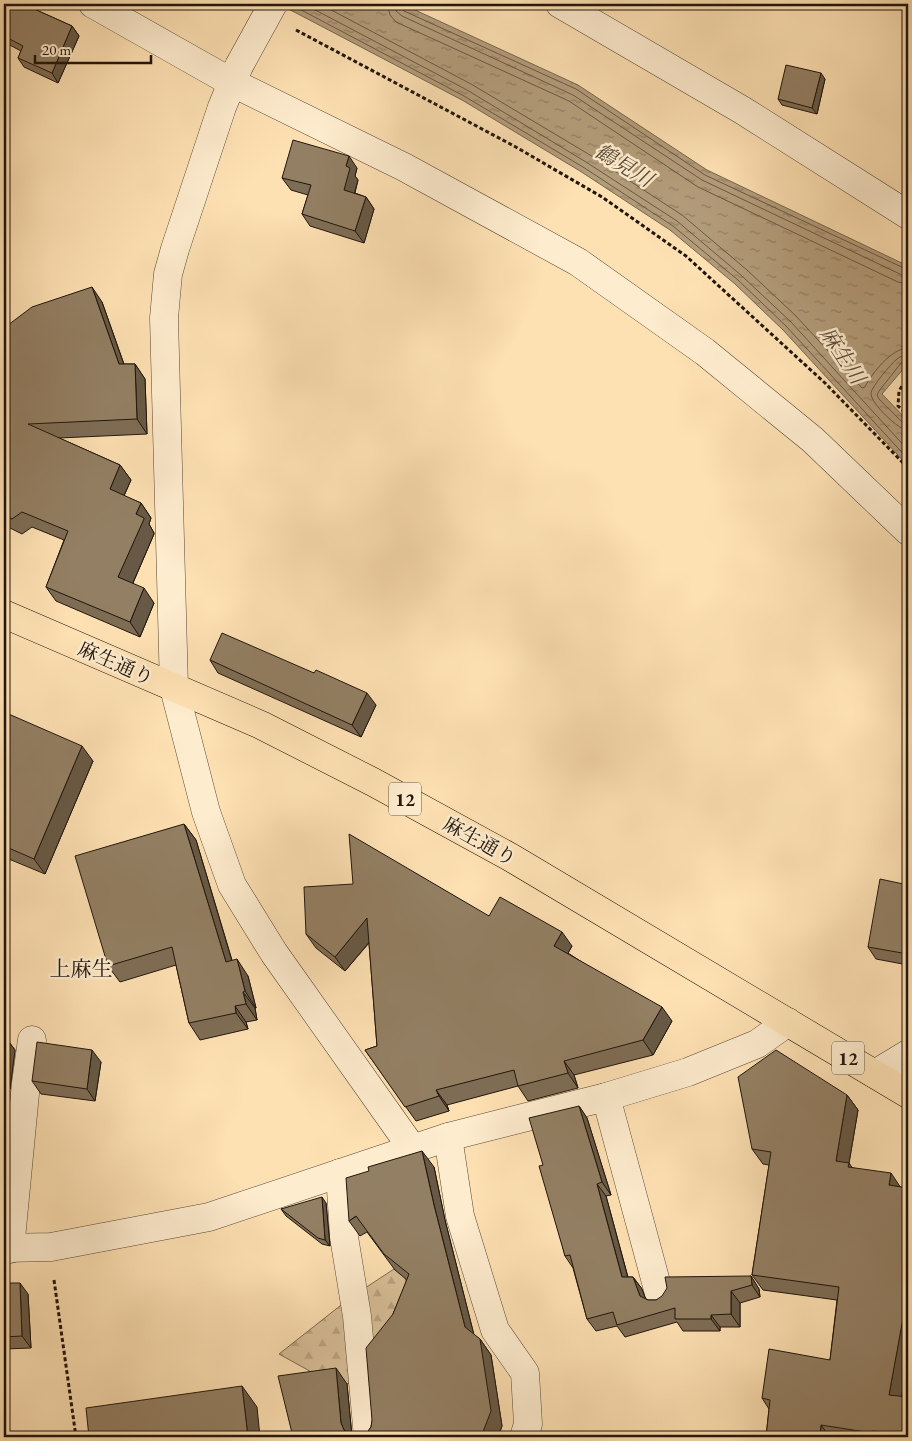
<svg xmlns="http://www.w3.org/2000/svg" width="912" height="1441" font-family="'EB Garamond','Noto Serif JP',serif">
<defs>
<pattern id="forest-firs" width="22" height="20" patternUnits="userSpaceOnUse" patternTransform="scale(1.25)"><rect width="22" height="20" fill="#d8be97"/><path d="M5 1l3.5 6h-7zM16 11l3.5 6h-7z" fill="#b9a281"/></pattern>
<pattern id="water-ripples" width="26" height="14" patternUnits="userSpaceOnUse" patternTransform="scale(1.25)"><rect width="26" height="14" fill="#b39c7a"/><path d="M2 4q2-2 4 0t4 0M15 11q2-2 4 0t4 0" fill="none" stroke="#917e62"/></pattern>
</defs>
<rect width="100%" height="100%" fill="#fee1b3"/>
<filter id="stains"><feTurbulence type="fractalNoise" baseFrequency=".004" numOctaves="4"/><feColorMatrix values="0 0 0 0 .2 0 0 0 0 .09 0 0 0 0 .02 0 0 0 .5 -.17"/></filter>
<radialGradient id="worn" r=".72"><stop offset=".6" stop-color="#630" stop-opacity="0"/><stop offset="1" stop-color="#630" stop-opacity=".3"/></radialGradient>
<path fill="url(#forest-firs)" stroke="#7c6a52" d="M400,1265L430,1344L390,1382L333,1384L279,1354L350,1298Z"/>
<path fill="url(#water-ripples)" stroke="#78664e" d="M279,4H402L578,85L707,170L908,266V368L905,367L882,394L908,421V466L783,330L735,284L670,230L580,171L462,100Z"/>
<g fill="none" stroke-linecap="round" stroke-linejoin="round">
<g stroke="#6a5843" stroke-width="1">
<path d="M290,4L464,96L583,167L673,226L738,280L786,326L908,459"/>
<path d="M304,4L467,90L586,162L677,221L742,276L791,322L908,450"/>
<path d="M320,4L471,84L590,155L682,215L747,270L796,316L862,388L865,387C872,373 892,348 908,348"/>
<path d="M387,4L390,15L396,22L569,101L698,187L898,282L908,284"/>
<path d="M395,4L396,11L402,16L573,95L702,180L902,275L908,276"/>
<path d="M401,4L402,8L404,11L576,89L705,175L908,270"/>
<path d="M908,356C904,355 901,356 897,359C891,364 872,386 871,393C870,403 899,430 908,431"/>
<path d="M908,362L901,363L879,391L877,395L879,399L903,423L908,424"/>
</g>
<defs>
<g id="minor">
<path d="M93,4L231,82L404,167L578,262L705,352L813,440L908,531"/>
<path d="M560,4L742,110L908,215"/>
<path d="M239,66L222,107L175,249L168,274L164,318L174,688L206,812L232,885L274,953L412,1148"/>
<path d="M875,1074L908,1054"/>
<path d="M606,1097L660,1297"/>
<path d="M448,1137L460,1216L495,1330L525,1373L528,1424L524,1437"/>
<path d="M340,1173L344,1237L357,1316L368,1437"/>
<path d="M4,1248L51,1247L209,1217L448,1137L606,1097L688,1072L757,1044L788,1022"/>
<path d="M10,1249L26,1083L32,1040"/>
</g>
<path id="major" d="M4,614L261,725L373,782L510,857L908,1094"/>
</defs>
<use href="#minor" stroke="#584836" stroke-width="29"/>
<use href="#major" stroke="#20150c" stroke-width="29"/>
<g stroke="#20150c" stroke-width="3" stroke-dasharray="4 2.5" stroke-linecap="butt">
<path d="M296,30L514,146L602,197L686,256L825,383L908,468"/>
<path d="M908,388L902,386L899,391L898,406L908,415"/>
<path d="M54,1280L76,1437"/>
</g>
<use href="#minor" stroke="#feecce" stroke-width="28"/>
<use href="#major" stroke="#fee1b3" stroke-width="28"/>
<defs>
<path id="minor-bridge" d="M239,66L273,4"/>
</defs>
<use href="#minor-bridge" stroke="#584836" stroke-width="29" stroke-linecap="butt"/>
<use href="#minor-bridge" stroke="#feecce" stroke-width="28"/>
</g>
<g fill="#7e6d55" stroke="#20150c">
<path d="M4,4H34L32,8L72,26L79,36L58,83L24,67L18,58L21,51L4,42Z"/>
<path d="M825,79L817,114L782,105L778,99Z"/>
<path d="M357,168L355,176L358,180L355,193L366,197L374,209L364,243L310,226L302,214L308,195L291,190L282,178Z"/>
<path d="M102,302L124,364H135L145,379L147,434L59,438L120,465L131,480L124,496L141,503L151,518L149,524L154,533V534L133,583L154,603L140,637L56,601L46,587L64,540L32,527L22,534L4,525V328Z"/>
<path d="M210,660L314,673L376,705L361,737L218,673Z"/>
<path d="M4,712L93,761L45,874L4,857Z"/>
<path d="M184,824L196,840L232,960L248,976L256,1008H255L257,1020L246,1022L248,1029L200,1040L189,1023L176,965L120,982L108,966Z"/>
<path d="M908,885V965L876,959L868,947Z"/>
<path d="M489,916L572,946L568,953L672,1021L653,1055L574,1075L578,1088L528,1101L518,1086L447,1105L449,1111L416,1121L365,1050L377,1046L369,943L345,971L316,948L306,934Z"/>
<path d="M4,1037L6,1038L15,1050L10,1089L4,1088Z"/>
<path d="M101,1062L95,1101L41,1094L32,1081Z"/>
<path d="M847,1095L858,1110L849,1163L851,1167L900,1187L908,1188V1361L902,1396L908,1397V1437H766L769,1409L762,1398L830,1360L837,1300L763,1290L752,1275L769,1165L763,1164L752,1149Z"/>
<path d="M579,1106L587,1118L611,1195L606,1196L628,1277H633L642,1289L645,1298L648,1300H656L751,1276L759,1289L760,1297L740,1303V1327H720V1331H683L677,1322L625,1337L617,1326L596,1331L587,1319L573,1268L565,1256L543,1165Z"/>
<path d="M434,1167L445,1220L474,1335L480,1339L491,1355L502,1426L498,1437H293L347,1384L352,1436L358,1437L366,1434L371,1427L393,1314L407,1280L395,1270L367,1232L360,1236L349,1221Z"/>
<path d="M326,1203L330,1246L322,1244L286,1216L281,1209Z"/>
<path d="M4,1283L28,1294L31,1348L4,1349Z"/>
</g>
<g fill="#675945" stroke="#20150c">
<path d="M23,4H34L29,13Z"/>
<path d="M72,26L79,36L58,83L52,73Z"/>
<path d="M821,73L825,79L817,114L812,108Z"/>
<path d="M349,156L357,168L355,176L358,180L352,202L344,190L346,166Z"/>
<path d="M366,197L374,209L364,243L355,231Z"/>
<path d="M92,287L102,302L129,379L119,364Z"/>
<path d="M135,364L145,379L147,434L137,419Z"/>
<path d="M120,465L131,480L120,504L110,489Z"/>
<path d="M141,503L151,518L149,524L154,533V534L129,592L118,577L136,514Z"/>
<path d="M144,588L154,603L140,637L130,622Z"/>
<path d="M367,693L376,705L361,737L352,725Z"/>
<path d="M82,746L93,761L45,874L34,859Z"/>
<path d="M184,824L196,840L237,978L226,962Z"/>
<path d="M367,918L377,933L345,971L335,957Z"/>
<path d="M562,932L572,946L564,960L554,946Z"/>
<path d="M237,959L248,976L256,1008L245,991Z"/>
<path d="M243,992L255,1008L257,1020L246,1004Z"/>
<path d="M235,1006L246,1022L248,1029L236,1013Z"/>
<path d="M662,1007L672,1021L653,1055L643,1040Z"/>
<path d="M6,1038L15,1050L10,1089L4,1081V1058Z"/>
<path d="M92,1050L101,1062L95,1101L87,1089Z"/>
<path d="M564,1061L574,1075L578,1088L568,1073Z"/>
<path d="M436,1090L447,1105L449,1111L439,1096Z"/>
<path d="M847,1095L858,1110L849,1163L859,1178L848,1167L836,1161Z"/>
<path d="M579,1106L587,1118L611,1195L602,1182Z"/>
<path d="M422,1151L434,1167L445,1220L476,1343L465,1327L434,1205Z"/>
<path d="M891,1173L901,1188L889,1185Z"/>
<path d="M597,1184L606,1196L631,1289L622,1277Z"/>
<path d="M322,1197L326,1203L330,1246L325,1240Z"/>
<path d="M751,1276L759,1289L760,1297L752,1285Z"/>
<path d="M633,1277L642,1289L649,1308L640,1296Z"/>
<path d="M20,1283L28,1294L31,1348L22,1336Z"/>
<path d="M908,1285V1361L899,1410L889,1395Z"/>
<path d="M731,1291L740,1303V1327L731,1314Z"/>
<path d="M711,1315L720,1327V1331L711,1319Z"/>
<path d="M480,1339L491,1355L502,1426L498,1437H481Z"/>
<path d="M336,1368L347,1384L352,1437L344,1430L341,1423Z"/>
<path d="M242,1386L257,1407L260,1437H248Z"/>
<path d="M821,1425L830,1437H820Z"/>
<path d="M872,1431L877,1437H875L872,1433Z"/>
</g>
<g fill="#937f63" stroke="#20150c">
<path d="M4,4H23L72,26L52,73L18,58L23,46L4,36Z"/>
<path d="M786,65L821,73L812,108L778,99Z"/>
<path d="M293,140L349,156L346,166L350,168L344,190L366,197L355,231L302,214L311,185L282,178Z"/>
<path d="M92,287L119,364H135L137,419L28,424L120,465L110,489L141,503L136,514L144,518V519L118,577L144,588L130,622L46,587L68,531L22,512L12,519L4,515V328L32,307Z"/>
<path d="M222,633L314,673L316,670L367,693L352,725L210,660Z"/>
<path d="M4,712L82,746L34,859L4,846Z"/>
<path d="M184,824L226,962L237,959L245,991L243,992L246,1004L235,1006L236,1013L189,1023L172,947L108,966L75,856Z"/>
<path d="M349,834L489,916L500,897L562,932L554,946L662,1007L643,1040L564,1061L568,1073L518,1086L514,1070L436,1090L439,1096L405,1107L365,1050L377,1046L367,918L335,957L306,934L304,887L353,884Z"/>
<path d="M880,879L908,885V954L868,947Z"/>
<path d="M4,1037L6,1038L4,1058Z"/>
<path d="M37,1042L92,1050L87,1089L32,1081Z"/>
<path d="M776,1050L847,1095L836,1161L849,1163L848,1167L891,1173L889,1185L908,1188V1285L906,1302L889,1395L908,1397V1434L872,1431V1433L821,1425L820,1437H766L770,1400L762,1398L769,1349L830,1360L839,1287L752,1275L771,1152L752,1149L738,1077Z"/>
<path d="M579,1106L602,1182L597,1184L622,1277H633L640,1296L648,1300H656L662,1296L667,1288L665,1277L751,1276L752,1285L731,1291V1314L711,1315V1319H675V1308L617,1325L613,1312L587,1319L570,1255L565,1256L539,1166L543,1165L529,1118Z"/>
<path d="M422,1151L434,1205L465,1327L480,1339L491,1411L481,1437H293L278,1376L336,1368L341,1423L344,1430L350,1435L358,1437L366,1434L371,1427L372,1420L366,1348L393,1314L409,1274L384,1254L356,1216L349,1221L346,1178L369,1171L368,1167Z"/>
<path d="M322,1197L325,1240L318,1238L281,1209Z"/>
<path d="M4,1283H20L22,1336L4,1337Z"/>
<path d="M242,1386L248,1437H89L86,1408Z"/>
</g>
<g text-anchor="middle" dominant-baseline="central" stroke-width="5" stroke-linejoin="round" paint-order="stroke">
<g fill="#feecce" stroke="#635646" stroke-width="1">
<rect x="389" y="782.5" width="32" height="33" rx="4"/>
<rect x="832" y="1041.5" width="32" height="33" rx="4"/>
</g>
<g font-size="19" font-weight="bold" fill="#20150c">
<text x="405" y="799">12</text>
<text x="848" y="1058">12</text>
</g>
<g font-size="20" fill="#20150c" stroke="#feecce">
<text transform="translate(116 663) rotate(24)">麻生通り</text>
<text transform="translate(480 841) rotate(29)">麻生通り</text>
</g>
<g font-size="21" font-style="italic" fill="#5b4b38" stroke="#feecce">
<text transform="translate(624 165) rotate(31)">鶴見川</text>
<text transform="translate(843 355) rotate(57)">麻生川</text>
</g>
<g font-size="21" fill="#20150c" stroke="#feecce">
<text x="81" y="968">上麻生</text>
</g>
</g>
<rect width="912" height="1441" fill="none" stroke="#fee1b3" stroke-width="20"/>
<rect x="5" y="5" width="902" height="1431" fill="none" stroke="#20150c" stroke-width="2.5"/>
<rect x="10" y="10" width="892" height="1421" fill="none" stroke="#20150c"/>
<path d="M35 55v8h116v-8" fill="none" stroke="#20150c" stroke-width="2.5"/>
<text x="42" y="55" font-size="15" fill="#20150c" stroke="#feecce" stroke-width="4" paint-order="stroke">20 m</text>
<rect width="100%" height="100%" filter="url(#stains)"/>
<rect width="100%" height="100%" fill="url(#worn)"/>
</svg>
